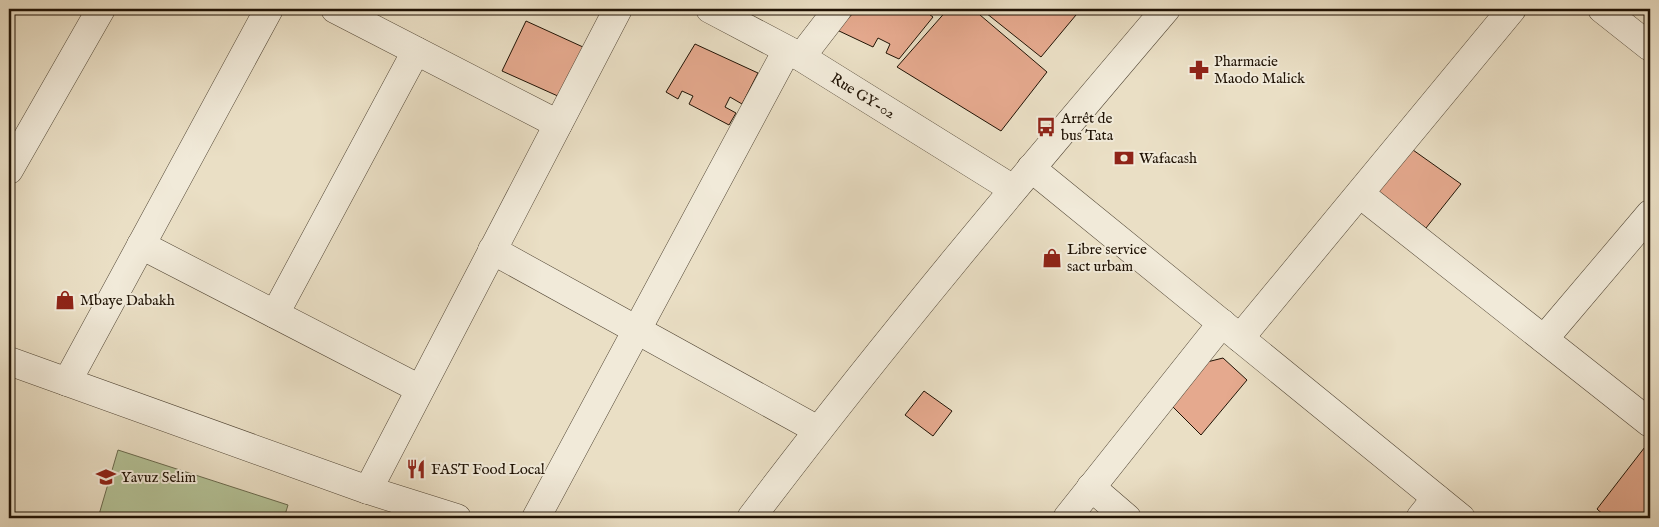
<svg xmlns="http://www.w3.org/2000/svg" width="1659" height="527" font-family="'IM FELL English',serif">
<rect width="100%" height="100%" fill="#eadfc5"/>
<filter id="stains"><feTurbulence type="fractalNoise" baseFrequency=".004" numOctaves="4"/><feColorMatrix values="0 0 0 0 .2 0 0 0 0 .09 0 0 0 0 .02 0 0 0 .5 -.17"/></filter>
<radialGradient id="worn" r=".72"><stop offset=".6" stop-color="#630" stop-opacity="0"/><stop offset="1" stop-color="#630" stop-opacity=".3"/></radialGradient>
<path fill="#b4c297" stroke="#6a6a4e" d="M118,450L288,505L284,518H98Z"/>
<g fill="#e5a98e" stroke="#201305">
<path d="M857,9H922L933,17L899,59L886,53L890,44L878,38L873,47L837,30Z"/>
<path d="M948,9H973L1047,72L1001,131L897,67Z"/>
<path d="M981,9H1081L1041,57Z"/>
<path d="M526,21L583,47L560,97L502,71Z"/>
<path d="M695,44L758,73L742,104L730,97L725,107L736,113L729,125L689,104L693,96L682,91L678,99L666,92Z"/>
<path d="M1413,150L1461,184L1426,228L1378,191Z"/>
<path d="M1223,358L1247,380L1201,435L1172,406L1207,362Z"/>
<path d="M924,391L952,411L933,436L905,415Z"/>
<path d="M1648,443L1650,445V518H1607L1597,509Z"/>
</g>
<g fill="none" stroke-linecap="round" stroke-linejoin="round">
<defs>
<g id="minor">
<path d="M335,9L558,124"/>
<path id="s1" d="M710,9L801,57L1013,189"/>
<path d="M1602,9L1650,47"/>
<path d="M801,57L838,9"/>
<path d="M1031,168L1461,518"/>
<path d="M9,170L101,9"/>
<path d="M1360,194L1650,423"/>
<path d="M141,245L420,389"/>
<path d="M492,250L818,430"/>
<path d="M275,314L416,51"/>
<path d="M1240,338L1512,9"/>
<path d="M1544,339L1650,214"/>
<path d="M9,361L368,490L457,518"/>
<path d="M67,382L269,9"/>
<path d="M1091,487L1127,518"/>
<path d="M368,490L618,9"/>
<path d="M536,518L787,50"/>
<path d="M1067,518L1222,323"/>
<path d="M1420,518L1436,498"/>
</g>
<path id="tertiary" d="M751,518C883,343 1024,176 1166,9"/>
</defs>
<use href="#minor" stroke="#524635" stroke-width="29"/>
<use href="#tertiary" stroke="#524635" stroke-width="29"/>
<use href="#minor" stroke="#f1ead9" stroke-width="28"/>
<use href="#tertiary" stroke="#f1ead9" stroke-width="28"/>
</g>
<defs>
<symbol id="pharmacy-bare" viewBox="-9 -9 18 18"><path d="M-2-6h4v4h4v4h-4v4h-4v-4h-4v-4h4Z" fill="#8f2418" stroke="#f1ead9" stroke-width="2.5" paint-order="stroke"/></symbol>
<symbol id="bus-bare" viewBox="-9 -9 18 18"><path d="M-5-6H5V4H4V6H2V4H-2V6H-4V4H-5ZM-3.5-4V0h7V-4ZM-3.5 1.2v1.5H-2V1.2ZM2 1.2v1.5H3.5V1.2Z" fill="#8f2418" stroke="#f1ead9" stroke-width="2.5" paint-order="stroke"/></symbol>
<symbol id="bank-bare" viewBox="-9 -9 18 18"><path d="M-6-4H6V4H-6ZM0-2.3a2.3 2.3 0 1 0 0 4.6a2.3 2.3 0 1 0 0-4.6Z" fill="#8f2418" stroke="#f1ead9" stroke-width="2.5" paint-order="stroke"/></symbol>
<symbol id="shop-bare" viewBox="-9 -9 18 18"><path d="M-5-2.5h2.3a2.7 3.5 0 0 1 5.4 0H5L5.5 6h-11ZM-1.5-2.5h3a1.5 2.3 0 0 0-3 0Z" fill="#8f2418" stroke="#f1ead9" stroke-width="2.5" paint-order="stroke"/></symbol>
<symbol id="restaurant-bare" viewBox="-9 -9 18 18"><path d="M-5-6h1v4h1v-4h1v4h1v-4h1v5L-1.5 .5V6h-2V.5L-5-1ZM5-6V6H3V1.5H1.5Q1.5-4 5-6Z" fill="#8f2418" stroke="#f1ead9" stroke-width="2.5" paint-order="stroke"/></symbol>
<symbol id="school-bare" viewBox="-9 -9 18 18"><path d="M0-5L7-2L0 1L-7-2ZM-4 1L0 2.5L4 1V4Q0 6-4 4Z" fill="#8f2418" stroke="#f1ead9" stroke-width="2.5" paint-order="stroke"/></symbol>
</defs>
<g fill-rule="evenodd">
<use href="#pharmacy-bare" x="1185" y="56" width="28" height="28"/>
<use href="#bus-bare" x="1032" y="113" width="28" height="28"/>
<use href="#bank-bare" x="1110" y="144" width="28" height="28"/>
<use href="#shop-bare" x="1038" y="244" width="28" height="28"/>
<use href="#shop-bare" x="51" y="286" width="28" height="28"/>
<use href="#restaurant-bare" x="402" y="455" width="28" height="28"/>
<use href="#school-bare" x="92" y="463" width="28" height="28"/>
</g>
<g text-anchor="middle" dominant-baseline="central" stroke-width="4" stroke-linejoin="round" paint-order="stroke">
<g font-size="15" fill="#201305" stroke="#f1ead9" text-anchor="start">
<text x="1214" y="61">Pharmacie<tspan x="1214" dy="17">Maodo Malick</tspan></text>
<text x="1061" y="118">Arrêt de<tspan x="1061" dy="17">bus Tata</tspan></text>
<text x="1139" y="158">Wafacash</text>
<text x="1067" y="249">Libre service<tspan x="1067" dy="17">sact urbam</tspan></text>
<text x="80" y="300">Mbaye Dabakh</text>
<text x="431" y="469">FAST Food Local</text>
<text x="121" y="477">Yavuz Selim</text>
</g>
<g font-size="15" fill="#201305" stroke="#f1ead9">
<text stroke="none"><textPath href="#s1" startOffset="176">Rue GY-02</textPath></text>
</g>
</g>
<rect width="1659" height="527" fill="none" stroke="#eadfc5" stroke-width="30"/>
<rect x="10" y="10" width="1639" height="507" fill="none" stroke="#201305" stroke-width="2.5"/>
<rect x="15" y="15" width="1629" height="497" fill="none" stroke="#201305"/>
<rect width="100%" height="100%" filter="url(#stains)"/>
<rect width="100%" height="100%" fill="url(#worn)"/>
</svg>
